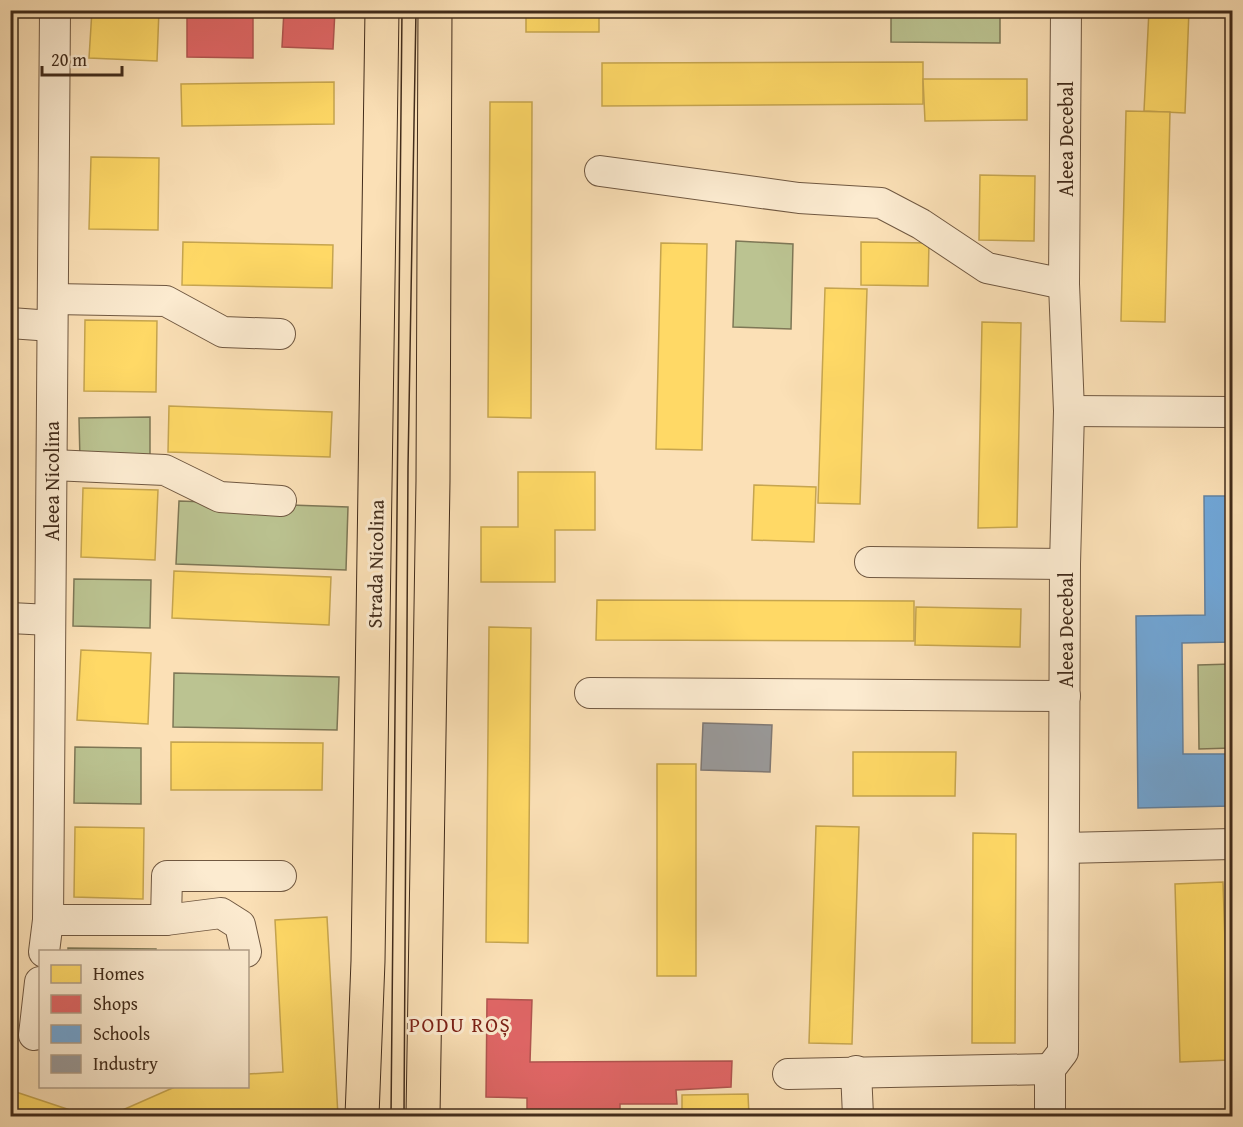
<svg xmlns="http://www.w3.org/2000/svg" width="1243" height="1127" font-family="'Gentium Book Plus',serif">
<rect width="100%" height="100%" fill="#fbe0b6"/>
<filter id="stains"><feTurbulence type="fractalNoise" baseFrequency=".00333" numOctaves="4"/><feColorMatrix values="0 0 0 0 .2 0 0 0 0 .09 0 0 0 0 .02 0 0 0 .5 -.17"/></filter>
<radialGradient id="worn" r=".72"><stop offset=".6" stop-color="#630" stop-opacity="0"/><stop offset="1" stop-color="#630" stop-opacity=".3"/></radialGradient>
<g fill="#bbc391" stroke="#7e7756" stroke-width="1.5">
<path d="M891,11H1000V43L891,42Z"/>
<path d="M736,241L793,244L791,329L733,327Z"/>
<path d="M150,417V460L80,461L79,418Z"/>
<path d="M179,501L348,507L346,570L176,564Z"/>
<path d="M74,579L151,580L150,628L73,626Z"/>
<path d="M1232,664V748L1199,749L1198,665Z"/>
<path d="M174,673L339,677L337,730L173,727Z"/>
<path d="M75,747L141,748V804L74,803Z"/>
<path d="M68,948L156,949V951L68,952Z"/>
</g>
<g fill="#ffd966" stroke="#c6a54f" stroke-width="1.5">
<path d="M92,10H159L157,61L89,58Z"/>
<rect x="526" y="10" width="73" height="22"/>
<path d="M1149,10H1189L1185,113L1144,111Z"/>
<path d="M923,62V104L602,106V63Z"/>
<path d="M923,79H1027V120L925,121Z"/>
<path d="M334,82V124L182,126L181,84Z"/>
<path d="M490,102H532L531,418L488,417Z"/>
<path d="M1126,111L1170,112L1165,322L1121,321Z"/>
<path d="M91,157L159,158L158,230L89,229Z"/>
<path d="M980,175L1035,176L1034,241L979,240Z"/>
<path d="M183,242L333,245L332,288L182,285Z"/>
<path d="M861,242L929,243L928,286L861,285Z"/>
<path d="M661,243L707,244L702,450L656,449Z"/>
<path d="M825,288L867,289L860,504L818,503Z"/>
<path d="M85,320L157,321L156,392L84,391Z"/>
<path d="M982,322L1021,323L1017,527L978,528Z"/>
<path d="M169,406L332,412L330,457L168,452Z"/>
<path d="M518,472H595V530H555V582H481V527H518Z"/>
<path d="M754,485L816,487L814,542L752,540Z"/>
<path d="M83,488L158,490L155,560L81,557Z"/>
<path d="M174,571L331,577L329,625L172,618Z"/>
<path d="M597,600L914,601V641L596,640Z"/>
<path d="M916,607L1021,609L1020,647L915,645Z"/>
<path d="M489,627L531,628L528,943L486,942Z"/>
<path d="M81,650L151,653L148,724L77,720Z"/>
<path d="M171,742L323,743L322,790H171Z"/>
<path d="M853,752H956L955,796H853Z"/>
<rect x="657" y="764" width="39" height="212"/>
<path d="M816,826L859,827L852,1044L809,1043Z"/>
<path d="M75,827L144,828L143,899L74,897Z"/>
<path d="M973,833L1016,834L1015,1043H972Z"/>
<path d="M1223,882L1229,1060L1180,1062L1175,884Z"/>
<path d="M327,917L338,1116H109L177,1086H248V1074L283,1072L275,920Z"/>
<path d="M10,1090L88,1116H10Z"/>
<path d="M748,1094L749,1116H682V1095Z"/>
</g>
<g fill="#e06666" stroke="#b0544f" stroke-width="1.5">
<path d="M284,10H335L333,49L282,47Z"/>
<path d="M187,14L253,17V58L187,57Z"/>
<path d="M487,999L532,1000L530,1062L732,1061L731,1087L676,1090L677,1104H620V1116H527V1098L486,1097Z"/>
<path d="M1010,1110V1116H942V1112Z"/>
</g>
<path fill="#6fa8dc" stroke="#6182a2" stroke-width="1.5" d="M1204,496H1232V642L1182,643L1183,754H1232V806L1138,808L1136,616L1205,615Z"/>
<g fill="#999" stroke="#7f7873" stroke-width="1.5">
<path d="M703,723L772,725L770,772L701,770Z"/>
<path d="M10,836H15L14,902H10Z"/>
</g>
<g fill="none" stroke-linecap="round" stroke-linejoin="round">
<defs>
<g id="minor">
<path d="M600,171L799,198L881,203L921,224L987,268L1064,284"/>
<path d="M53,299L166,301L223,332L280,334"/>
<path d="M10,323L52,326"/>
<path d="M1069,411L1232,412"/>
<path d="M52,465L165,470L220,497L281,501"/>
<path d="M870,562L1065,564"/>
<path d="M10,618L50,620"/>
<path d="M590,693L1065,696"/>
<path d="M1064,848L1232,844"/>
<path d="M48,920H166L221,913L240,925L246,952"/>
<path d="M166,920L167,876H281"/>
<path d="M44,952L48,920L55,10"/>
<path d="M34,1035L40,982"/>
<path d="M1050,1069L1063,1052L1065,564L1069,411L1064,284L1066,10"/>
<path d="M856,1071L858,1116"/>
<path d="M788,1074L1050,1069"/>
<path d="M1050,1116V1069"/>
</g>
<g id="major">
<path d="M362,1116L368,961L382,10"/>
<path d="M423,1116L433,481L435,10"/>
</g>
</defs>
<use href="#minor" stroke="#705841" stroke-width="32"/>
<use href="#major" stroke="#412b1a" stroke-width="35"/>
<use href="#minor" stroke="#fcebd0" stroke-width="30"/>
<use href="#major" stroke="#fbe0b6" stroke-width="33"/>
<g stroke="#412b1a" stroke-width="1.5">
<path d="M391,1116L402,10"/>
<path d="M404,1116L408,467L416,10"/>
</g>
</g>
<g text-anchor="middle" dominant-baseline="central" stroke-width="6" stroke-linejoin="round" paint-order="stroke">
<g font-size="20" fill="#412b1a" stroke="#fcebd0">
<text transform="translate(1065 139) rotate(-90)">Aleea Decebal</text>
<text transform="translate(51 481) rotate(-90)">Aleea Nicolina</text>
<text transform="translate(375 564) rotate(-89)">Strada Nicolina</text>
<text transform="translate(1065 630) rotate(-90)">Aleea Decebal</text>
</g>
<g font-size="21" letter-spacing="1.5" fill="#7a1f14" stroke="#fcebd0">
<text x="460" y="1024">PODU ROȘ</text>
</g>
</g>
<rect width="1243" height="1127" fill="none" stroke="#fbe0b6" stroke-width="36"/>
<rect x="12" y="12" width="1219" height="1103" fill="none" stroke="#412b1a" stroke-width="3"/>
<rect x="18" y="18" width="1207" height="1091" fill="none" stroke="#412b1a" stroke-width="1.5"/>
<rect x="39" y="950" width="210" height="138" fill="#fcebd0" stroke="#b19e87" stroke-width="1.5"/>
<rect x="51" y="965" width="30" height="18" fill="#ffd966" stroke="#b19e87" stroke-width="1.5"/>
<text x="93" y="980" font-size="18" fill="#412b1a">Homes</text>
<rect x="51" y="995" width="30" height="18" fill="#e06666" stroke="#b19e87" stroke-width="1.5"/>
<text x="93" y="1010" font-size="18" fill="#412b1a">Shops</text>
<rect x="51" y="1025" width="30" height="18" fill="#6fa8dc" stroke="#b19e87" stroke-width="1.5"/>
<text x="93" y="1040" font-size="18" fill="#412b1a">Schools</text>
<rect x="51" y="1055" width="30" height="18" fill="#999999" stroke="#b19e87" stroke-width="1.5"/>
<text x="93" y="1070" font-size="18" fill="#412b1a">Industry</text>
<path d="M42 66v9h80v-9" fill="none" stroke="#412b1a" stroke-width="3"/>
<text x="51" y="66" font-size="18" fill="#412b1a" stroke="#fcebd0" stroke-width="4.5" paint-order="stroke">20 m</text>
<rect width="100%" height="100%" filter="url(#stains)"/>
<rect width="100%" height="100%" fill="url(#worn)"/>
</svg>
